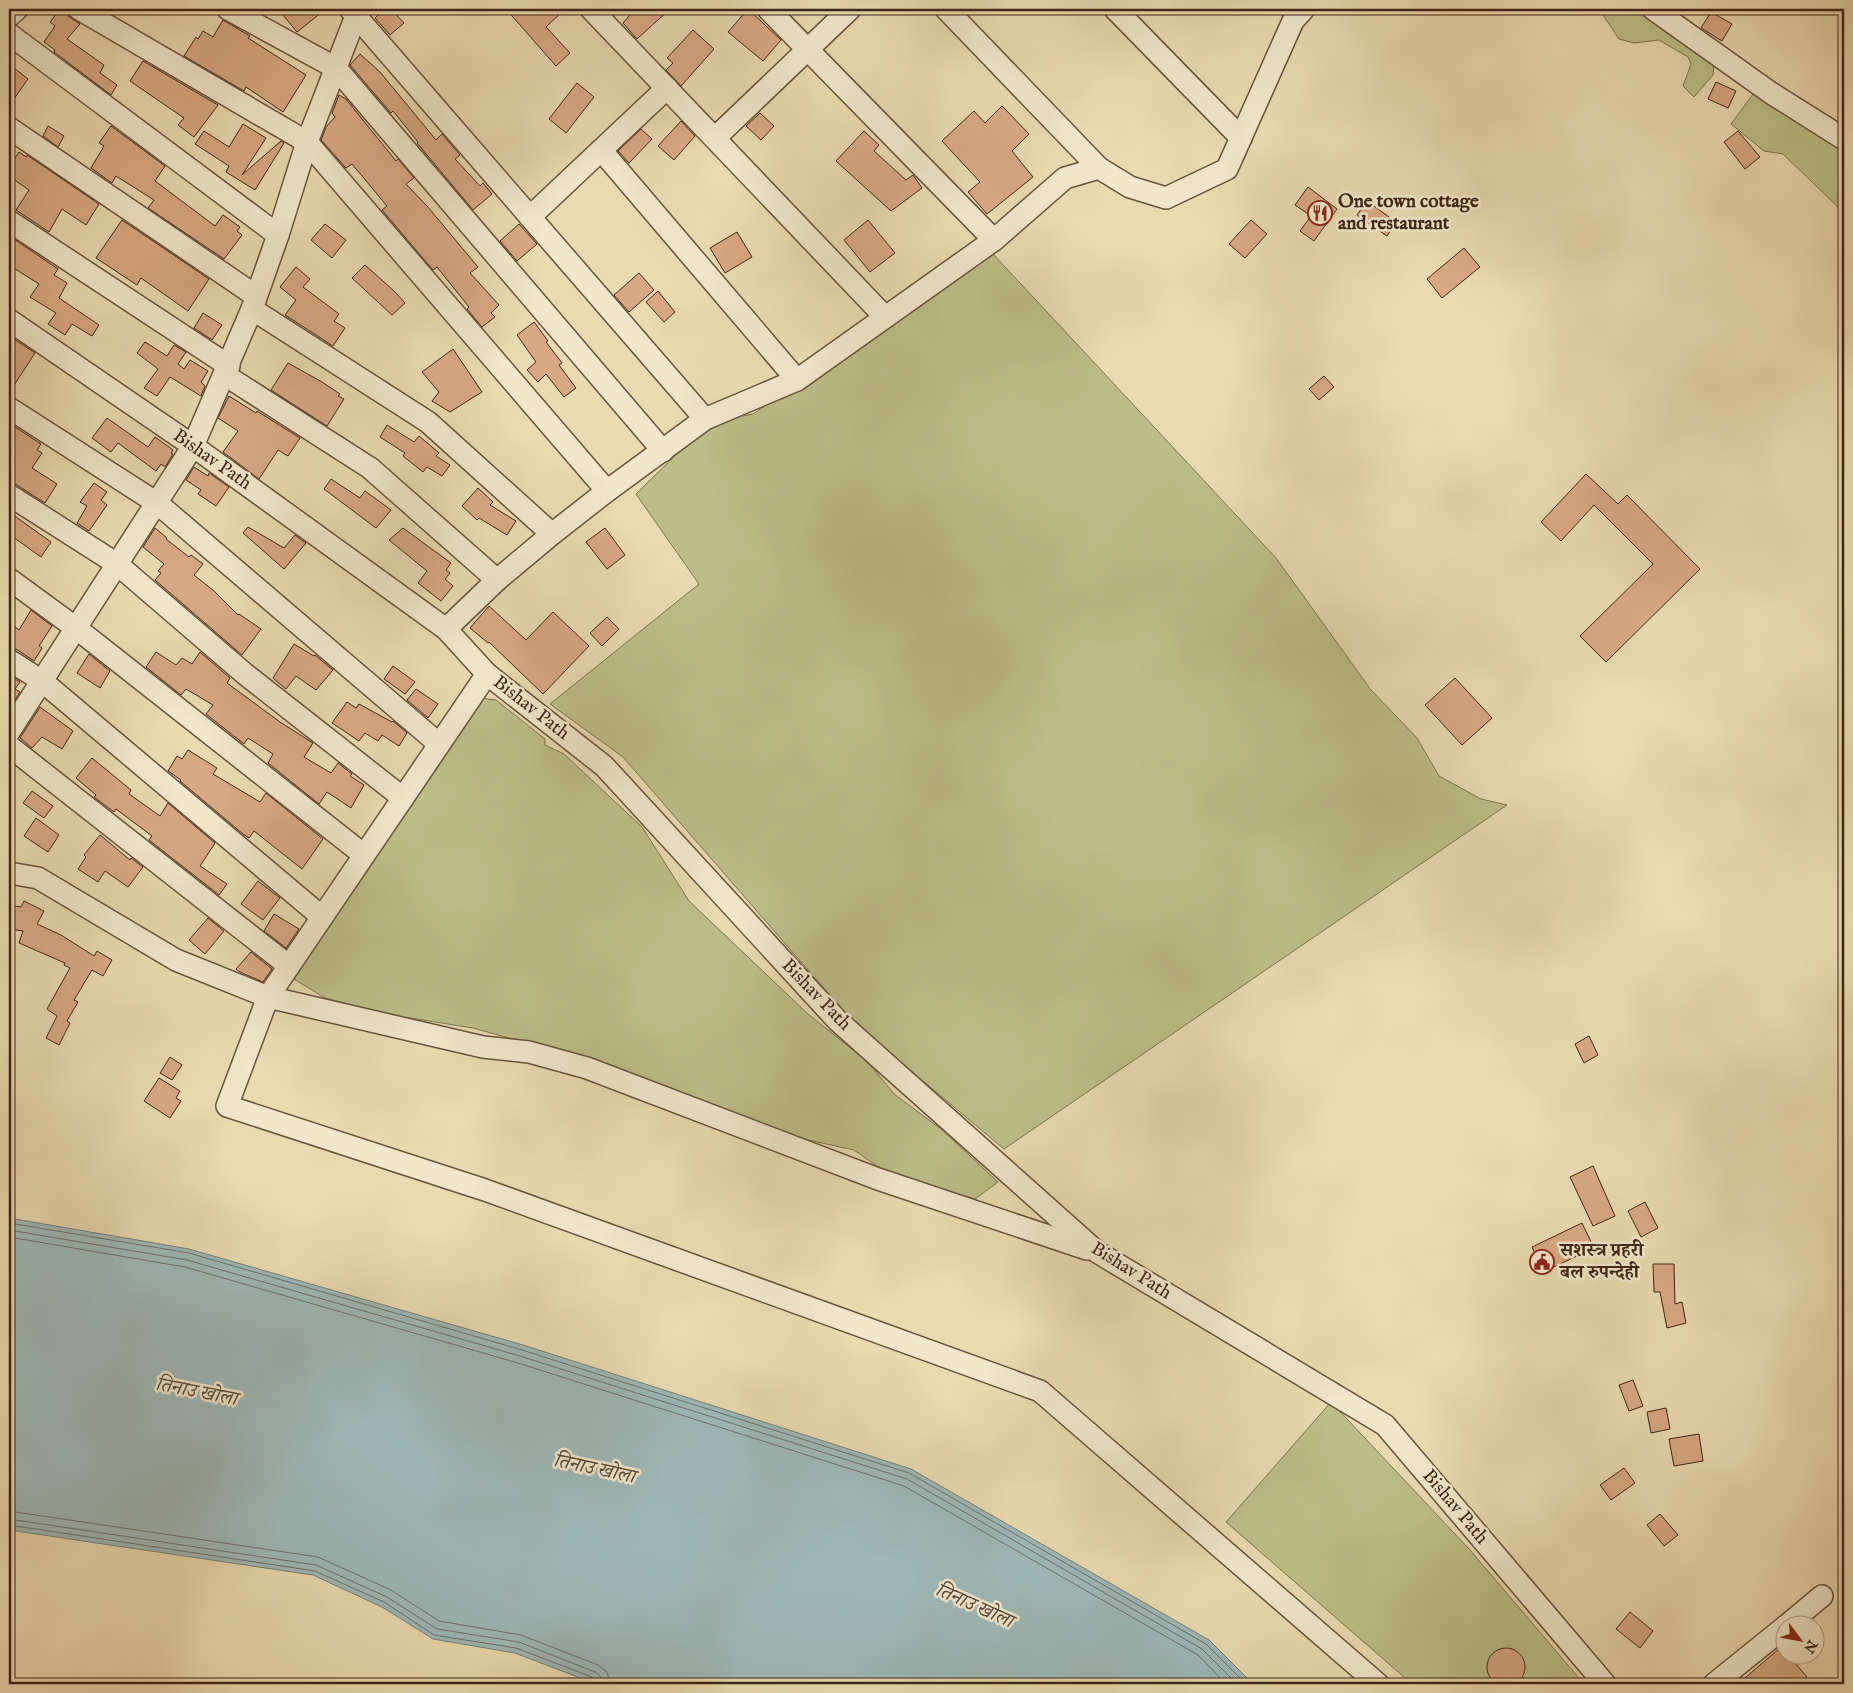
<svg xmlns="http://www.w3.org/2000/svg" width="1853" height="1693" font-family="'IM FELL English','Noto Serif Devanagari',serif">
<rect width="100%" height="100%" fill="#e9daaf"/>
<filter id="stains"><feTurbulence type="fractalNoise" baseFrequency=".004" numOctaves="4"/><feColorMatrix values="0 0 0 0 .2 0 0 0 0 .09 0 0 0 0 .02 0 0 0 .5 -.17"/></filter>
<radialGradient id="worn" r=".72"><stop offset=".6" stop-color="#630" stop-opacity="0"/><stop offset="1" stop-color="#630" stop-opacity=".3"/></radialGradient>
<g fill="#bcbe87" stroke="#7e7250">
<path d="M1599,9H1648L1714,62L1713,75L1694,97L1683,86L1691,64L1688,57L1659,40L1634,43L1619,39Z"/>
<path d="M1756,90L1844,150V213L1783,154L1764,151L1731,124Z"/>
<path d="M993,254L1276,558L1371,690L1417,738L1439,776L1481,799L1507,805L1004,1149L855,1024L623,757L550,704L699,584L636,494L708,423L753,414L958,275Z"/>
<path d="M481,698L496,700L545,739V745L564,754L642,827L689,901L808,1014L867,1061L894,1094L941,1129L998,1182L975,1199L890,1175L854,1150L808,1140L567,1054L473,1028L385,1014L325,998L292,978Z"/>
<path d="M1331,1402L1470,1550L1584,1684H1412L1226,1522Z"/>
</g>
<path fill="#9db8b7" stroke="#787d77" d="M9,1218L189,1249L523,1345L911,1469L1209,1640L1253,1684H596L515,1653L433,1639L382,1607L313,1575L9,1530Z"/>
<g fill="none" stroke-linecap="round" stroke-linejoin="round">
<g stroke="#6e6e68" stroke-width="1">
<path d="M9,1223L189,1253L522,1350L909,1473L1206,1644L1246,1684"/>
<path d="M9,1230L187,1260L520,1356L907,1479L1202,1649L1237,1684"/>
<path d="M9,1237L185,1267L518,1363L904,1486L1198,1655L1226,1684"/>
<path d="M9,1511L318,1557L391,1590L439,1621L521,1635L598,1665L607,1672L610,1684"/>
<path d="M9,1519L316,1565L387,1597L437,1629L519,1642L595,1672L600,1676L602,1684"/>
<path d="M9,1525L315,1571L384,1602L434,1635L516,1648L592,1677L595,1680L596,1684"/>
</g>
</g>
<g fill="#d8a883" stroke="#402518">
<path d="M60,9H67L68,16L80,24L67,39L104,65L100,73L117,85L111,95L54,52L55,50L44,42L55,26L50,22Z"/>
<path d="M278,9H326L297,32Z"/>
<path d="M385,9H391L404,23L390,35L375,18Z"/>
<path d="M506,9H565L546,27L570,53L556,66Z"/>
<path d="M635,9H670L637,39L623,23Z"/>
<path d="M748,9L781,40L763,61L728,32Z"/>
<path d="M1711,12L1732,24L1722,41L1701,28Z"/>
<path d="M223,20L250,36L248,38L306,75L283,112L246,87L244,91L184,56L196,37L198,39L203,31L213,37Z"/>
<path d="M693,30L714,49L681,86L666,70L673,63L667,58Z"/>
<path d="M360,54L380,72L436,140L442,134L460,155L455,159L480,186L483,183L492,194L473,210L417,143L418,142L393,111L391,113L350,65Z"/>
<path d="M143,61L218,105L194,137L178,125L184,118L130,81Z"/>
<path d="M9,64L28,79L9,106Z"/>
<path d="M1716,82L1736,91L1728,108L1708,99Z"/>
<path d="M577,83L594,97L566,133L549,119Z"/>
<path d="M339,95L346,99L396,161L398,159L414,178L406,184L427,206L478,267L470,273L499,305L491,313L495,317L482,327L467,309L469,307L437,267L433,270L382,210L387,206L352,164L346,168L321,140L326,127L335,117L332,113Z"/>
<path d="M1002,106L1029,134L1012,151L1033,177L987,214L968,192L980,182L942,141L974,111L985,123Z"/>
<path d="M760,113L774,126L761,140L746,126Z"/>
<path d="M681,121L695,136L674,160L658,146Z"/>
<path d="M243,124L266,138L242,175L281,141L284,143L255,190L226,172L229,166L195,144L204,131L229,147Z"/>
<path d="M48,126L64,136L58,147L43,136Z"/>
<path d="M111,126L165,166L155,181L215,226L223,215L240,227L237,231L242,235L224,259L148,208L154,200L116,176L112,183L91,168L104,146L99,143Z"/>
<path d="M641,129L652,139L629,163L618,151Z"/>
<path d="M864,131L879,145L874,151L906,180L913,175L922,188L891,211L836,161Z"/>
<path d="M1738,131L1760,157L1745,169L1724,142Z"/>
<path d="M19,152L26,157L27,155L99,204L86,225L62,209L49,232L16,210L29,190L9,176V167Z"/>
<path d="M1308,187L1337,209L1314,241L1300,231L1311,216L1295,205Z"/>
<path d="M1367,201L1396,222L1387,236L1357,215Z"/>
<path d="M122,220L209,279L188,311L141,278L137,285L96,258Z"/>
<path d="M868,220L895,253L870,272L844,240Z"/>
<path d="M1251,220L1267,234L1245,258L1229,244Z"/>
<path d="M325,224L346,240L332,258L311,240Z"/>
<path d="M519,224L537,244L517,261L500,241Z"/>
<path d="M737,232L752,257L725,273L710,248Z"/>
<path d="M11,237L58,269L54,275L67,283L59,298L99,325L92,336L72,324L65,335L48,324L56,313L30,297L39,284L9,265V240Z"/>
<path d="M1464,248L1480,267L1442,298L1427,279Z"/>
<path d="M365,265L394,291L405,303L392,315L352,278Z"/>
<path d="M296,267L310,279L303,287L339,314L334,321L345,328L333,346L285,315L296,300L280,287Z"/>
<path d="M639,273L654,290L629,312L614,295Z"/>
<path d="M658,291L675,312L664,322L646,302Z"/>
<path d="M203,313L222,325L212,340L194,328Z"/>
<path d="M534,322L548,341L546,342L562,363L559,365L576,388L564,397L546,374L538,382L527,370L536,362L517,335Z"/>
<path d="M14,339L35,353L9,393V346Z"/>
<path d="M145,342L167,356L174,345L186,352L178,364L184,369L190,360L208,371L201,382L205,386L201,396L170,377L157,396L144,388L158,369L137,353Z"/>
<path d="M453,349L482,392L450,412L432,401L439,392L422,372Z"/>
<path d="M288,363L322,382L340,394L338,396L344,399L327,426L271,390Z"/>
<path d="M1324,376L1334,387L1319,400L1309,389Z"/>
<path d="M229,396L256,413L257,411L300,438L288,456L278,450L259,479L223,452L238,431L218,418Z"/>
<path d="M107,418L148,447L155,437L173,450L171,453L173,454L165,467L161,464L156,471L118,443L111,452L92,438Z"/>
<path d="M9,423L41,444L37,450L42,453L32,468L57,484L45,503L9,480Z"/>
<path d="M387,425L414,442L419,436L439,453L436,456L450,465L442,476L427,467L423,472L403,456L405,453L380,437Z"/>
<path d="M194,467L208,476L209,473L229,487L216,506L198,494L201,490L186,480Z"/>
<path d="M1586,474L1618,504L1627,495L1700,569L1606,662L1580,636L1653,564L1594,505L1561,541L1541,522Z"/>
<path d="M331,479L360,498L365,491L391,510L376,528L324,489Z"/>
<path d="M94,483L107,492L101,500L107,505L89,531L77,523L87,506L80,502Z"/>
<path d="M478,488L493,502L490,505L516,521L507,535L479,518L477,520L462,506Z"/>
<path d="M9,512L51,542L41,557L9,534Z"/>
<path d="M248,527L284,548L295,535L306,543L284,569L243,533Z"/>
<path d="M155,528L167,538L166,539L189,557L191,555L203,564L194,575L214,591L238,615L239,614L261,629L242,655L155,580L161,573L158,571L164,564L143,547Z"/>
<path d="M403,528L451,563L446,570L450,573L445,579L453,586L441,601L418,583L427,571L389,540Z"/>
<path d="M605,528L625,555L607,569L586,542Z"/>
<path d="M489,606L526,640L553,612L589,646L543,694L489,642L488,643L470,628Z"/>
<path d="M31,610L52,626L39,646L42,648L34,661L16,649L9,648V622L19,630Z"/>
<path d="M607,617L619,629L602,646L590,633Z"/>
<path d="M294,644L314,656L315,655L333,670L316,690L296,676L286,689L273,678Z"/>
<path d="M156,652L176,665L182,658L192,664L200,652L230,678L227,683L280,722L313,743L304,757L331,773L338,763L352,774L350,776L364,785L351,808L327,792L319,804L268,763L273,754L248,738L244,744L206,714L213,705L186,689L181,695L146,667Z"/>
<path d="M89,654L110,671L100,688L77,673Z"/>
<path d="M393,666L415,682L405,694L384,679Z"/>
<path d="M9,675L20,682L15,689L20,692L9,709Z"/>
<path d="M1455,678L1492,718L1462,745L1425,705Z"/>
<path d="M416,689L438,704L428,718L407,700Z"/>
<path d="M347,702L356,708L359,704L392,722L393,721L407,733L399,746L382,735L378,741L365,733L359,741L332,723Z"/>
<path d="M40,707L73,731L62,749L42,737L32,748L20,738Z"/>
<path d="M188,750L217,768L213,774L260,802L266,793L323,839L302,869L254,831L249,838L243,834L180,781L181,780L168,771L177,756L182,759Z"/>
<path d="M92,758L131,790L129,794L160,816L168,803L215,843L200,866L227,884L219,895L149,840L152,836L116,809L114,812L94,797L96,795L76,778Z"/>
<path d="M32,791L53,806L44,818L23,803Z"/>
<path d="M36,818L59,835L48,852L24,836Z"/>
<path d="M100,835L130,860L131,858L143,867L128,887L105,871L98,882L78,869L86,857L84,855Z"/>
<path d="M258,881L280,898L263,920L241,904Z"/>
<path d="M24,901L44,911L37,924L61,935L94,956L97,951L112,960L103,976L92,970L74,1000L78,1002L67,1021L70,1023L59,1045L46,1038L57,1016L47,1009L70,968L64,965L65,963L19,943L23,931L9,929V905L21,907Z"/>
<path d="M274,914L299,929L286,948L264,931Z"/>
<path d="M208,918L224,931L205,954L189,940Z"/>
<path d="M251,952L272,969L263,982L240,972L236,969Z"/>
<path d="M1589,1036L1598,1055L1584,1063L1575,1044Z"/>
<path d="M170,1057L182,1065L172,1080L160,1073Z"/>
<path d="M159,1078L180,1091L176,1098L181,1101L170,1118L144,1101Z"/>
<path d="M1593,1166L1615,1216L1593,1226L1570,1177Z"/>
<path d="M1645,1202L1658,1228L1641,1237L1628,1211Z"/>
<path d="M1582,1223L1594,1248L1543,1272L1532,1247Z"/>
<path d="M1653,1264H1674L1675,1304L1682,1302L1686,1323L1667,1328L1660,1292H1654Z"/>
<path d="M1633,1380L1643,1406L1629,1411L1619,1385Z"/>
<path d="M1666,1408L1670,1429L1651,1433L1647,1412Z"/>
<path d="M1699,1434L1703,1461L1674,1466L1669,1439Z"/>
<path d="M1624,1468L1635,1483L1611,1500L1600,1485Z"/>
<path d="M1660,1514L1678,1535L1664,1546L1647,1525Z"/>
<path d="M1630,1612L1653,1631L1640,1648L1616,1629Z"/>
<path d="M1781,1647L1786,1652V1656H1789L1807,1677L1798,1684H1738Z"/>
<circle cx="1506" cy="1667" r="19"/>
</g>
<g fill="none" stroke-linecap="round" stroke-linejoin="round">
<defs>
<g id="minor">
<path d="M79,9L307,142L607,491"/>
<path d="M228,9L336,68L663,451"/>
<path d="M350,9L705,419"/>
<path d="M591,9L885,317"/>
<path d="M768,9L994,240"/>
<path d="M946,9L1099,168"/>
<path d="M1115,9L1241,138"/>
<path d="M1653,9L1771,93L1844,139"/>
<path d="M9,16L17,9"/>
<path d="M9,34L278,235"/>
<path d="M9,128L256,296"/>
<path d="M715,138L850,9"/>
<path d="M601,150L797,380"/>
<path d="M530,217L667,88"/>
<path d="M9,221L229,366"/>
<path d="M252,309L428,422L552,534"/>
<path d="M9,320L193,446L446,629L487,674L604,766L838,1021L1097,1252L1385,1425L1605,1684"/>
<path d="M225,375L370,468L497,580"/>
<path d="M9,408L157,503L439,744"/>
<path d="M9,495L117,564L245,674L403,798"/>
<path d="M9,579L76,628L364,855"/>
<path d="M446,629L497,580L552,534L607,491L705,419L797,380L994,240L1065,178L1099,168L1130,187L1166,198L1227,169L1293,21L1304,9"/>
<path d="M9,660L42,681L322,917"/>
<path d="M487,674L268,997L227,1106L485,1190L1040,1391L1378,1684"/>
<path d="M9,732L193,446L252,309L278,235L307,142L356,16"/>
<path d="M9,746L289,966"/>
<path d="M9,873L38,878L176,960L268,997L483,1047L529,1052L587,1068L878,1179L1087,1249"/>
<path d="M1786,1626L1822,1596"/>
<path d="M1714,1684L1786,1626"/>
</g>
</defs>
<use href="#minor" stroke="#6a523e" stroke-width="24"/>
<use href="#minor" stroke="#f1e7cb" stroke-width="21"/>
</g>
<defs>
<symbol id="restaurant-ring" viewBox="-11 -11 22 22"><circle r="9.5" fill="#f1e7cb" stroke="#8f2418" stroke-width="1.5"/><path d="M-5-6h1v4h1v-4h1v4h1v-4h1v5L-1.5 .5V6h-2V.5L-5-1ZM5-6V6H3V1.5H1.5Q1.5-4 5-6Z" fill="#8f2418"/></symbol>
<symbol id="civic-ring" viewBox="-11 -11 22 22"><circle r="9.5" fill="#f1e7cb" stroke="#8f2418" stroke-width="1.5"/><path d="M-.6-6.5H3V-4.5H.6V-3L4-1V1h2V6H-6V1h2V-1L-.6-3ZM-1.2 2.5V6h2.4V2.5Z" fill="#8f2418"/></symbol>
</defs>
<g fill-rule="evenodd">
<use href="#restaurant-ring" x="1306" y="199" width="28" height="28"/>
<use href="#civic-ring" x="1528" y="1248" width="28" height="28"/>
</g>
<g text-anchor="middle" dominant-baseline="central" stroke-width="5" stroke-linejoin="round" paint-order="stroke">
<g font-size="19" font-weight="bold" fill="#402518" stroke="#f1e7cb" text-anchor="start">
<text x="1338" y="202">One town cottage<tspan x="1338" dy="22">and restaurant</tspan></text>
<text x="1560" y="1251">सशस्त्र प्रहरी<tspan x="1560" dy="22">बल रुपन्देही</tspan></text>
</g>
<g font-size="19" fill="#402518" stroke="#f1e7cb">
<text transform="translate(212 460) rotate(35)">Bishav Path</text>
<text transform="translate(531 708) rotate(38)">Bishav Path</text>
<text transform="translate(816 995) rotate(46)">Bishav Path</text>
<text transform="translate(1131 1271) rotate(32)">Bishav Path</text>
<text transform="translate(1455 1507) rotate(50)">Bishav Path</text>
</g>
<g font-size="20" font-style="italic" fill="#574a40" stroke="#f1e7cb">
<text transform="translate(196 1392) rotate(11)">तिनाउ खोला</text>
<text transform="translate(594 1469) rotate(12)">तिनाउ खोला</text>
<text transform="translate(974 1606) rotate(24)">तिनाउ खोला</text>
</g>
</g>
<rect width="1853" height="1693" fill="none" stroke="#e9daaf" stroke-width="30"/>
<rect x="10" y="10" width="1833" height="1673" fill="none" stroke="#402518" stroke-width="2.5"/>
<rect x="15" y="15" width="1823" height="1663" fill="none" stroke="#402518"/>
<g transform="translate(1800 1640) rotate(122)"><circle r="24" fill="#f1e7cb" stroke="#aa9983"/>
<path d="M0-4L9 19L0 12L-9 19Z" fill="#8f2418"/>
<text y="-8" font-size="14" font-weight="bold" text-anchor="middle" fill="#402518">N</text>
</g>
<rect width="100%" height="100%" filter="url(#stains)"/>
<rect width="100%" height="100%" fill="url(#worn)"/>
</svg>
